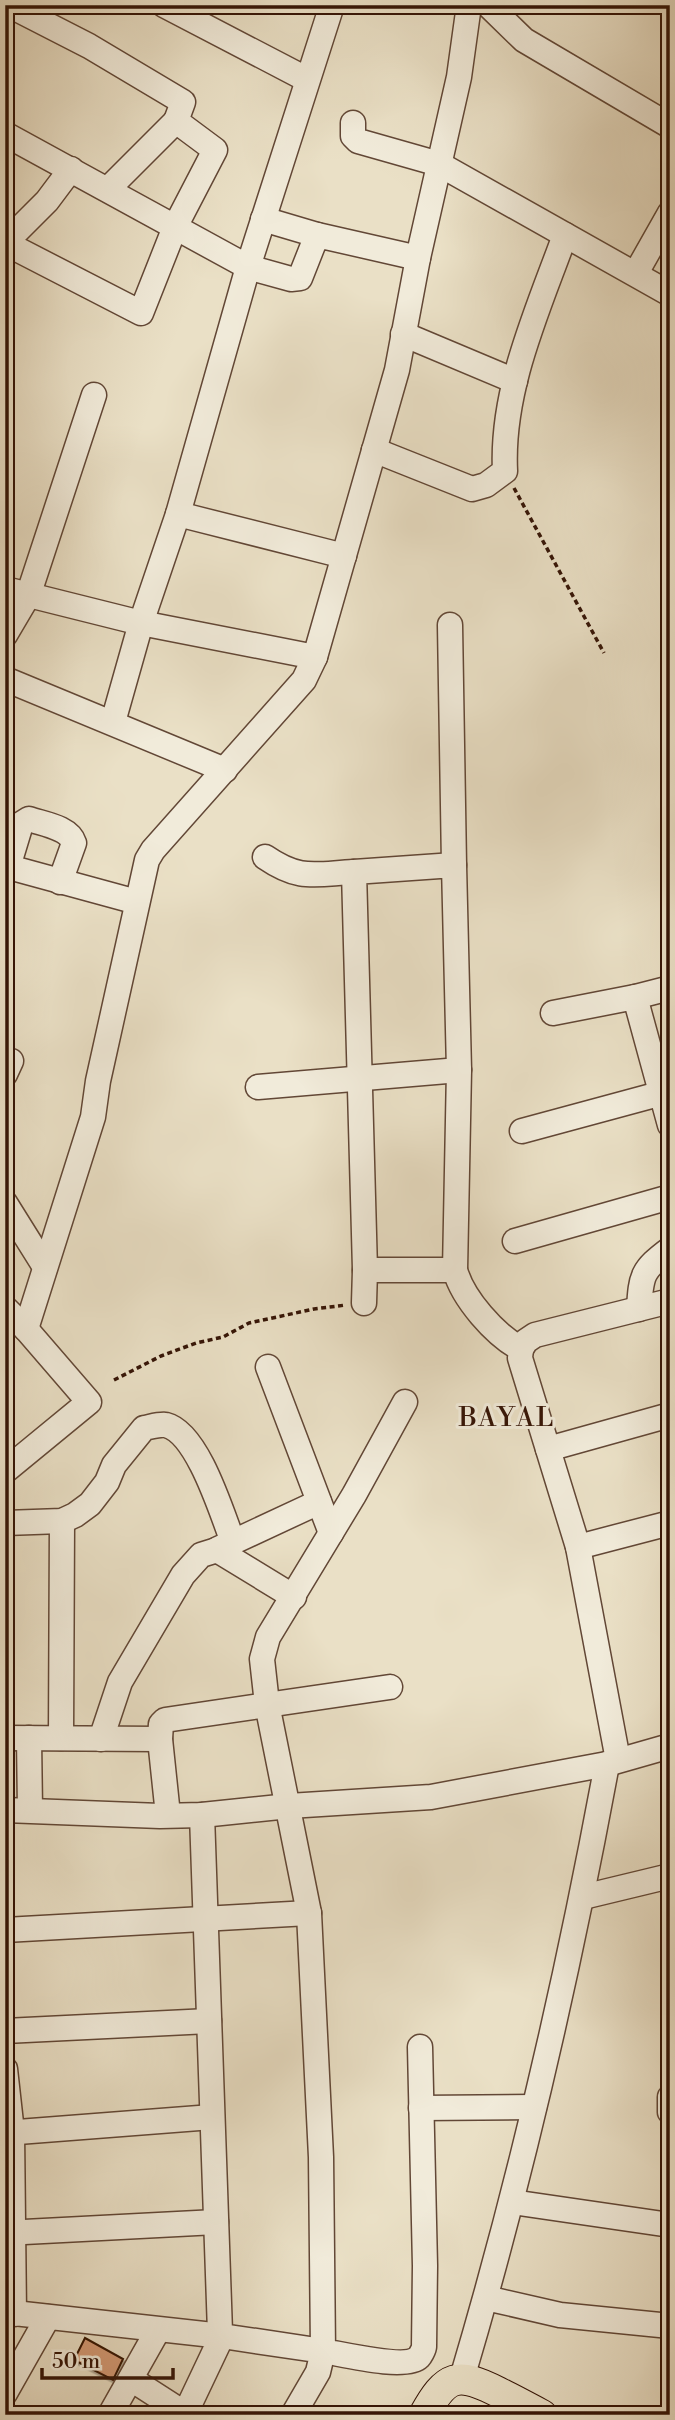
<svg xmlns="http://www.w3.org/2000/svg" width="675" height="2420" font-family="'Libre Bodoni',serif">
<defs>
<filter id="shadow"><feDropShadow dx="4.5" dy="4.5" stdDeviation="0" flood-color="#0004"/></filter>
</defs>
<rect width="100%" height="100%" fill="#eae0c6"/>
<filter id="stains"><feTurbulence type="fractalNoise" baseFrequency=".00286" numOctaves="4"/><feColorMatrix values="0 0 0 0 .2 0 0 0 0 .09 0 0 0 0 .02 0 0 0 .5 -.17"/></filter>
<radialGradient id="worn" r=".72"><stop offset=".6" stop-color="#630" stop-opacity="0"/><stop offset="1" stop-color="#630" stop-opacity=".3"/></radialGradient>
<path fill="#d49a75" stroke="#351406" stroke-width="2" filter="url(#shadow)" d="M85,2338L123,2359L113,2380L74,2360Z"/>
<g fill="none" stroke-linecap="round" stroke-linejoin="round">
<defs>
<g id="minor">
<path d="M164,5L306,79"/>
<path d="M488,5L524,40L670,126"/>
<path d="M353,123V136L358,141L439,164L670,294"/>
<path d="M5,134L248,267L291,279L300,278L317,235L418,258"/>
<path d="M108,189L176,121"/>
<path d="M263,219L317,235"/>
<path d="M5,243L141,313L175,227L215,150L176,121L183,102L89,46L9,5"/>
<path d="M5,243L47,201L71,169"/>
<path d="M636,273L670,213"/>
<path d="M403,334L515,381"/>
<path d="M374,450L472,489L486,485L505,471C501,389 538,310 565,235"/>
<path d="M178,514L344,556"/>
<path d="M5,589L141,623L315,657"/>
<path d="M450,625L454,865"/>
<path d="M5,635L28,596L94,395"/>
<path d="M5,679L225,770"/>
<path d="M113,722L141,623L178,514L248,267L332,5"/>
<path d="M265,857C300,881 314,874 354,872"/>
<path d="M5,866L137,902"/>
<path d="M8,867L21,824L29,819C43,824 69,827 74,843L60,882"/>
<path d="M635,997L670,988"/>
<path d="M553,1013L635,997L670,1125"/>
<path d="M5,1074L11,1061"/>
<path d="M258,1087L459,1070"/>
<path d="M522,1131L670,1091"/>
<path d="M5,1203L45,1267"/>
<path d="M515,1241L670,1197"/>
<path d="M365,1270H455"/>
<path d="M364,1303L365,1270L354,872L454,865L459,1070L455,1270C463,1299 495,1335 521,1349L520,1358L578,1547L618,1760"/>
<path d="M5,1308L26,1329L89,1402L5,1471"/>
<path d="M639,1309C641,1275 642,1270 670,1249"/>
<path d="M26,1329L93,1117L98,1081L147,860L153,850L304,680L315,657L397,370L418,258L459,77L469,5"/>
<path d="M521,1349L526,1341L535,1335L670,1301"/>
<path d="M268,1367L331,1533"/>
<path d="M405,1402L354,1495L268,1637L262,1659L267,1704L309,1913L321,2157L323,2351C342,2354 406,2370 419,2357C420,2356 424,2349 424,2347L425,2266L420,2047"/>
<path d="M548,1449L670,1415"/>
<path d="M5,1523L62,1521L75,1515L90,1504L107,1482L114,1465L144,1428C150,1427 160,1424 166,1425C198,1433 222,1514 233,1542"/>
<path d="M578,1547L670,1523"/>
<path d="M218,1549L319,1502"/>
<path d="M5,1738L160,1739"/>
<path d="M29,1738L30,1810"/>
<path d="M61,1738L62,1521"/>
<path d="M101,1739L120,1682L183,1575L201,1555L217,1550L294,1597"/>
<path d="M5,1810L160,1816L202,1815L289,1806L431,1797L607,1764L670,1746"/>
<path d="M168,1815L160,1739L161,1724L165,1720L390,1687"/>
<path d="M202,1815L220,2332L222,2336L323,2351L318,2372L293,2415"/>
<path d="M583,1897L670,1876"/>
<path d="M5,1930L309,1913"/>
<path d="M5,2031L209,2021"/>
<path d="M5,2069L12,2132L14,2314"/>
<path d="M670,2097V2112"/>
<path d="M421,2108L534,2107"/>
<path d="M5,2133L212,2117"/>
<path d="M512,2202L670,2225"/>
<path d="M5,2233L216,2222"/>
<path d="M486,2298L560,2315L670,2326"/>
<path d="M5,2312L222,2336L185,2414"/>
<path d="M462,2378C522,2176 569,1970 607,1764"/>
<path d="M131,2379L187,2415"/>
<path d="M5,2393L48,2317"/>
<path d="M110,2415L158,2330"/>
</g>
<path id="major" d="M424,2415C446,2375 457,2371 498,2392C512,2399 527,2407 542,2415"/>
</defs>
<use href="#minor" stroke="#624736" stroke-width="27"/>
<use href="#major" stroke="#351406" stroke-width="32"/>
<g stroke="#351406" stroke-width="3.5" stroke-dasharray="5 3.5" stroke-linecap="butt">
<path d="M514,488L604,653"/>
<path d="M114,1380L161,1356L196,1343L223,1337L249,1323L314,1309L346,1305"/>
</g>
<use href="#minor" stroke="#f1ebda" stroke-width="24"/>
<use href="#major" stroke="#eae0c6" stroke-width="30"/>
</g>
<g text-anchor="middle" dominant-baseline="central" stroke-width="6" stroke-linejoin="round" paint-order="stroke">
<g font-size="26" letter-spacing="2" fill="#351406" stroke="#f1ebda">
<text x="507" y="1418">BAYAL</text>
</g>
</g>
<rect width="675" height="2420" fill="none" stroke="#eae0c6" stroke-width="28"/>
<rect x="7" y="7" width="661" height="2406" fill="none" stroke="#351406" stroke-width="3.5"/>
<rect x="14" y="14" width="647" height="2392" fill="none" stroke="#351406" stroke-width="2"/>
<path d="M42 2368v10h131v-10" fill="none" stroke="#351406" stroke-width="3.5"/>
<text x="52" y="2368" font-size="21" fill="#351406" stroke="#f1ebda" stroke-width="5" paint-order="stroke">50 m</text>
<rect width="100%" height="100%" filter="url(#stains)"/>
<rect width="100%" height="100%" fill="url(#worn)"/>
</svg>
